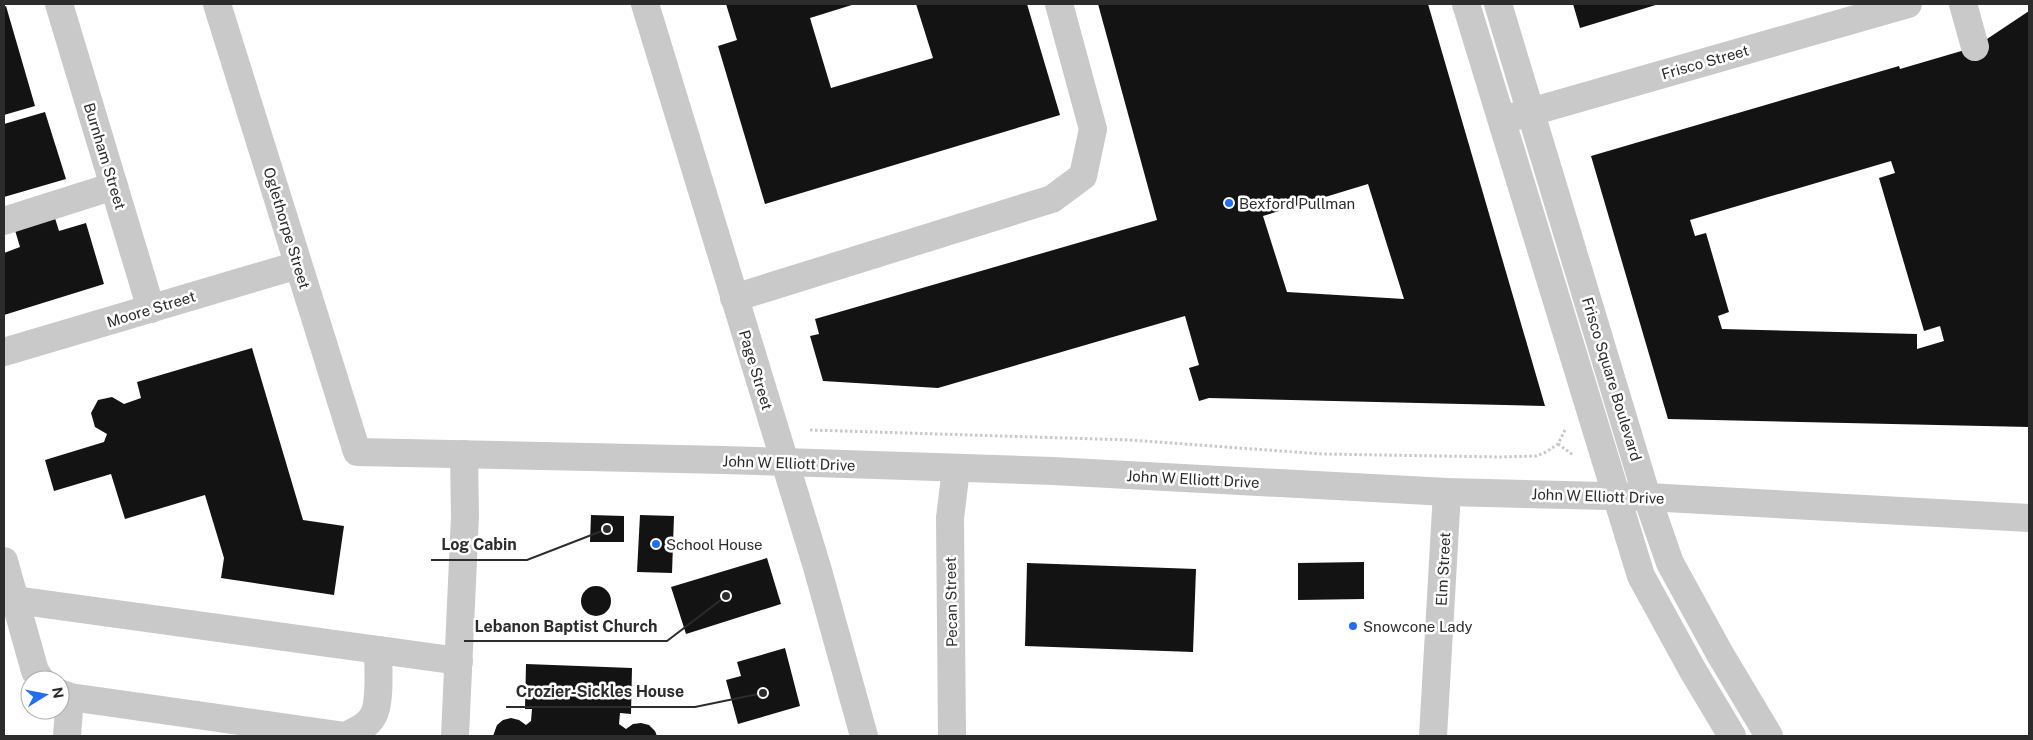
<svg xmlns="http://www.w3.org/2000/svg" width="2033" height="740" font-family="'Public Sans',sans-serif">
<rect width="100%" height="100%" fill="#fff"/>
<g fill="#131313" fill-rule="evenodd">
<path d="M726,4H855L810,18L831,88L933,58L916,4H1027L1060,115L765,204L718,46L737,40Z"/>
<path d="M1098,4H1428L1545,406L1209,398L1199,401L1189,368L1199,365L1185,316L938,388L823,381L810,336L819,334L815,319L1157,220ZM1368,184L1404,299L1287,292L1263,216Z"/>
<path d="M1573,4H1659L1580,28Z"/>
<path d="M6,6L35,106L4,115V7Z"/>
<path d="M2029,11V427L1668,419L1591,156L1899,66L1900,69L1975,47ZM1891,161L1895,173L1879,178L1924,331L1940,326L1944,341L1917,349V334L1722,329L1718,316L1729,312L1706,233L1695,236L1690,220Z"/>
<path d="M45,112L66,179L4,197V124Z"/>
<path d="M54,215L59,231L86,223L104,284L4,315V253L20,247L14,227Z"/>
<path d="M252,348L303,520L344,526L334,595L221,578L224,558L205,495L125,519L111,474L54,491L45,460L104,442L107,434L95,427L91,413L98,400L112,397L124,404L141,398L137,382Z"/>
<path d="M591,515L624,516V542H590Z"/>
<path d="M640,515L674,516L672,573L637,572Z"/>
<path d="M767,558L781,604L686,634L671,587Z"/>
<path d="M1364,562V599L1298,600V563Z"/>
<path d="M1027,563L1196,569L1193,652L1025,646Z"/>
<circle cx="596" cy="601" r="15"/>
<path d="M785,648L800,706L738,724L726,680L741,676L737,662Z"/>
<path d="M526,664L632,668L631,714L620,713L619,724L626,729L633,724L641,723L649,725L655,731L657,736H493L497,725L503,720L511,718L519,720L526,725L531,721L532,709H525Z"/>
</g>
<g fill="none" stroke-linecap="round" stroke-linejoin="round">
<g stroke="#c9c9c9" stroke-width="3" stroke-dasharray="2.5 2.5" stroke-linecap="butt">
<path d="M810,430L1130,440L1322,454L1501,457L1536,456L1546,452L1558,444L1565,430"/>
<path d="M1558,444L1573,455"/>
</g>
<g stroke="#c9c9c9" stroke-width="28">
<path d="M59,4L151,309"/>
<path d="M217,4L357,452L724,460L1053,471L1447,492L1647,497L2029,518"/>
<path d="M645,4L817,567L864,736"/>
<path d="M1466,4L1641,576L1692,669L1732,736"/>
<path d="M1498,4L1647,497L1670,563L1720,654L1769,736"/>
<path d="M1963,4L1975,47"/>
<path d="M1513,117L1908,4"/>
<path d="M4,221L114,186"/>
<path d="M734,298L1052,199L1083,176L1093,129L1059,4"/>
<path d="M4,352L298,265"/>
<path d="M4,561L35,671L41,680"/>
<path d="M15,600L459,661"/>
<path d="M60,693L70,697L67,736"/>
<path d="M70,697L345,736C354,732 368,726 373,716C381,703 378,665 378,650"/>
<path d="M455,736L465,516L464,454"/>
<path d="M952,736L950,518L956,469"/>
<path d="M1433,736L1447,492"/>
</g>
</g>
<g fill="#226ef0" stroke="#fff" stroke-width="2">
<circle cx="1229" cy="203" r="5"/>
<circle cx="656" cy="544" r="5"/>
<circle cx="1353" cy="626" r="5"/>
</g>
<g text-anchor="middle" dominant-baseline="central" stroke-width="5" stroke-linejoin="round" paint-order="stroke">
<g font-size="15" fill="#2c2c2c" stroke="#fff">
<text transform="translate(1705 62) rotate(-16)">Frisco Street</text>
<text transform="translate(105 156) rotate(73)">Burnham Street</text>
<text transform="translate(287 228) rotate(73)">Oglethorpe Street</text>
<text transform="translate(151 309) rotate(-17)">Moore Street</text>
<text transform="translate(756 370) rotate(73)">Page Street</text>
<text transform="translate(1612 379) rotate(73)">Frisco Square Boulevard</text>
<text transform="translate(789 463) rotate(2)">John W Elliott Drive</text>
<text transform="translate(1193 479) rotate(3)">John W Elliott Drive</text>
<text transform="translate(1598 496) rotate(2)">John W Elliott Drive</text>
<text transform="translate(1443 569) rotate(-87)">Elm Street</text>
<text transform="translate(951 602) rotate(-91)">Pecan Street</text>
</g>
<g font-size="15" fill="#2c2c2c" stroke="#fff" text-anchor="start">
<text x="1239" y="203">Bexford Pullman</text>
<text x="666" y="544">School House</text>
<text x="1363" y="626">Snowcone Lady</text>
</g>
</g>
<path fill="none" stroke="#2c2c2c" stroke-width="2" d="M607 529L527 560H431M726 596L667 641H464M763 693L695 707H506"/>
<g fill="#2c2c2c" stroke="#fff" stroke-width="2">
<circle cx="607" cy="529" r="5"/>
<circle cx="726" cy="596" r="5"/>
<circle cx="763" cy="693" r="5"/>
</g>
<g font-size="16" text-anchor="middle" font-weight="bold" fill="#2c2c2c" stroke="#fff" stroke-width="5" stroke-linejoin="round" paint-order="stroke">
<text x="479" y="550">Log Cabin</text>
<text x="566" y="632">Lebanon Baptist Church</text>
<text x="600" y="697">Crozier-Sickles House</text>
</g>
<rect width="2033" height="740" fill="none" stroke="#2c2c2c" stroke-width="10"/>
<g transform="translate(45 695) rotate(80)"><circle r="24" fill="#ffffff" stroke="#ababab"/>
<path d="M0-4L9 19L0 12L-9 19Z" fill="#226ef0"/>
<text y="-8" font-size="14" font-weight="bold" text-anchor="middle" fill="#2c2c2c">N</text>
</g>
</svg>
